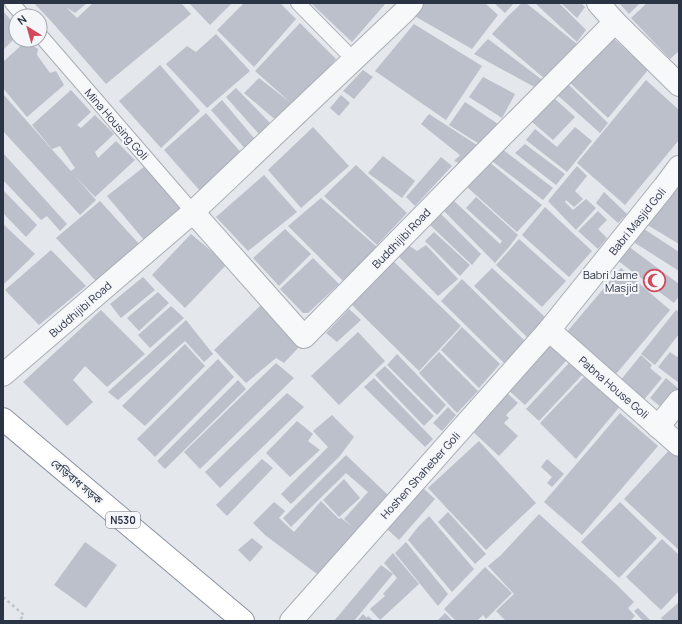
<svg xmlns="http://www.w3.org/2000/svg" width="682" height="624" font-family="Manrope,'Noto Sans Bengali',sans-serif">
<rect width="100%" height="100%" fill="#e4e7ec"/>
<g fill="#bbc0ca">
<path d="M34,3H87L75,13L66,7L77,18L93,3H181L191,14L106,84L51,21Z"/>
<path d="M189,3H232L210,25Z"/>
<path d="M244,3H280L296,19L254,67L217,30Z"/>
<path d="M313,3H386L352,42L312,4Z"/>
<path d="M424,3H485L498,15L472,49L411,14Z"/>
<path d="M494,3H514L505,13Z"/>
<path d="M522,3H526L577,44L563,61L545,79L492,34L509,15Z"/>
<path d="M537,3H559L586,30L577,42L536,4Z"/>
<path d="M561,3H581L585,7L577,18Z"/>
<path d="M619,3H640L629,14Z"/>
<path d="M647,3H679V51L670,59L631,18Z"/>
<path d="M3,11L16,26V37L3,50Z"/>
<path d="M300,23L336,59L295,107L278,122L244,93L259,78L291,103L255,71Z"/>
<path d="M414,24L482,66L446,120L375,71Z"/>
<path d="M216,34L250,71L207,108L166,64L187,46L196,52Z"/>
<path d="M611,36L648,70L608,118L568,81Z"/>
<path d="M488,39L545,82L538,89L474,54Z"/>
<path d="M26,41L38,49L37,55L50,73L56,71L64,85L27,117L3,88V62Z"/>
<path d="M160,65L200,111L161,148L119,101Z"/>
<path d="M363,70L373,77L354,99L343,91Z"/>
<path d="M483,77L515,94L502,118L469,97Z"/>
<path d="M646,80L679,110V140L625,205L577,163Z"/>
<path d="M567,83L608,123L600,133L555,93Z"/>
<path d="M236,88L270,123L259,134L226,97Z"/>
<path d="M71,90L91,112L77,125L81,128L95,115L114,134L95,152L98,158L116,141L135,160L95,197L74,175L96,200L80,215L3,131V94L71,171L75,168L60,146L52,149L32,125Z"/>
<path d="M341,95L350,103L339,116L330,108Z"/>
<path d="M555,99L575,117L553,140L532,122Z"/>
<path d="M222,100L258,143L248,152L211,110Z"/>
<path d="M465,102L498,124L481,145L449,125Z"/>
<path d="M206,113L245,157L201,192L164,150Z"/>
<path d="M429,114L480,147L464,165L454,161L460,155L421,124Z"/>
<path d="M313,127L349,166L301,208L268,170Z"/>
<path d="M575,127L592,141L567,172L526,140L535,129L557,147Z"/>
<path d="M525,144L565,174L556,185L515,153Z"/>
<path d="M502,149L553,188L543,200L492,161Z"/>
<path d="M3,153L67,224L60,231L47,216L41,220L3,180Z"/>
<path d="M383,156L415,181L402,198L368,173Z"/>
<path d="M441,157L452,166L415,206L406,197Z"/>
<path d="M489,162L542,205L517,232L467,187Z"/>
<path d="M356,165L407,213L377,245L324,196Z"/>
<path d="M145,166L180,209L144,240L107,196Z"/>
<path d="M577,166L587,176L575,191L583,199L574,207L566,200L565,202L573,210L586,199L596,208L576,230L548,201Z"/>
<path d="M264,175L297,212L248,251L216,217Z"/>
<path d="M679,185V244L646,224Z"/>
<path d="M3,190L37,225L26,237L3,213Z"/>
<path d="M604,192L627,214L618,223L596,203Z"/>
<path d="M476,197L518,235L509,247L495,263L444,211L453,200L500,244L502,241L466,208Z"/>
<path d="M321,198L378,248L343,281L288,226Z"/>
<path d="M100,201L139,244L96,281L56,238Z"/>
<path d="M545,207L592,251L569,277L522,235Z"/>
<path d="M598,211L607,220L598,229L607,238L598,249L578,231Z"/>
<path d="M440,213L481,254L472,265L429,224Z"/>
<path d="M3,224L35,254L4,284H3Z"/>
<path d="M641,227L679,252V271L632,241Z"/>
<path d="M285,229L311,254L279,286L253,258Z"/>
<path d="M434,232L470,265L460,276L425,241Z"/>
<path d="M191,234L227,264L185,308L152,275Z"/>
<path d="M519,239L566,281L542,307L496,265Z"/>
<path d="M408,245L417,251L426,245L458,279L438,296L398,256Z"/>
<path d="M628,246L679,284V296L674,303L617,260Z"/>
<path d="M51,250L86,286L39,325L5,290Z"/>
<path d="M313,258L339,284L308,313H303L280,289Z"/>
<path d="M392,260L461,326L419,371L348,301Z"/>
<path d="M492,268L545,317L527,337L474,286Z"/>
<path d="M621,268L670,310L616,374L566,333Z"/>
<path d="M143,277L155,290L121,318L110,304Z"/>
<path d="M462,279L525,341L504,363L441,301Z"/>
<path d="M158,292L169,303L139,331L127,318Z"/>
<path d="M261,305L301,345L284,363L276,358L246,383L214,350Z"/>
<path d="M171,306L184,318L150,348L138,335Z"/>
<path d="M349,309L361,320L337,342L326,333Z"/>
<path d="M101,310L145,354L107,387L85,366L73,380L93,402L67,426L23,382Z"/>
<path d="M676,310L679,312V334L655,365L641,354Z"/>
<path d="M186,320L213,354L204,362L185,341L118,400L108,392Z"/>
<path d="M462,327L500,364L479,388L441,350Z"/>
<path d="M358,332L385,361L339,405L311,376Z"/>
<path d="M549,343L567,360L525,405L506,388Z"/>
<path d="M185,344L205,366L145,426L122,406Z"/>
<path d="M439,352L478,391L457,413L419,373Z"/>
<path d="M670,352L677,357L679,354V383L658,367Z"/>
<path d="M397,354L446,405L437,415L387,365Z"/>
<path d="M641,355L652,365L650,368L662,378L643,401L620,381Z"/>
<path d="M218,359L234,377L155,457L137,439Z"/>
<path d="M570,362L583,374L539,421L526,409Z"/>
<path d="M276,363L294,378L200,469L184,452Z"/>
<path d="M385,366L434,416L424,426L375,375Z"/>
<path d="M584,377L621,405L576,459L540,423Z"/>
<path d="M374,378L433,439L425,447L364,387Z"/>
<path d="M666,378L679,389L662,408L650,398Z"/>
<path d="M238,380L246,389L165,469L157,461Z"/>
<path d="M505,391L518,403L506,415L509,418L504,423L518,436L499,456L470,429Z"/>
<path d="M287,393L304,407L220,488L205,472Z"/>
<path d="M448,407L456,415L442,431L433,423Z"/>
<path d="M620,413L658,446L582,535L544,502Z"/>
<path d="M332,415L354,437L339,457L291,504L281,494L328,447L313,431Z"/>
<path d="M297,421L313,434L308,441L320,450L290,477L266,453Z"/>
<path d="M479,441L536,503L486,550L428,488Z"/>
<path d="M672,447L679,453V550L624,499Z"/>
<path d="M346,455L389,496L317,574L265,535L253,523L274,502L285,511L279,518L294,532L321,501L339,519L341,518L353,527L344,519L368,492L346,473L291,527L283,518Z"/>
<path d="M262,459L273,468L227,516L216,505Z"/>
<path d="M547,459L564,474L552,487L547,483L552,477L541,467Z"/>
<path d="M344,479L360,498L339,517L323,500Z"/>
<path d="M423,488L435,499L399,540L387,529Z"/>
<path d="M620,502L657,538L619,578L581,542Z"/>
<path d="M448,512L486,554L475,564L438,522Z"/>
<path d="M539,514L617,585L634,602L628,608L635,616L630,621H506L496,611L514,594L488,566L501,555Z"/>
<path d="M429,516L474,569L452,592L408,540L418,527Z"/>
<path d="M252,538L263,547L250,562L238,550Z"/>
<path d="M662,539L679,555V591L661,610L626,577Z"/>
<path d="M85,542L117,565L86,608L54,585Z"/>
<path d="M406,542L448,594L438,606L395,553Z"/>
<path d="M393,553L419,584L380,620L370,609L385,596L383,594L397,578L384,563Z"/>
<path d="M381,565L393,574L354,621H334Z"/>
<path d="M485,567L512,593L486,619L483,615L477,621H456L444,609Z"/>
<path d="M679,602V621H664L661,618Z"/>
<path d="M638,608L651,621H643L634,611Z"/>
<path d="M445,613L453,621H437Z"/>
<path d="M363,614L367,618L368,616L374,621H357Z"/>
</g>
<g fill="none" stroke-linecap="round" stroke-linejoin="round">
<defs>
<g id="lane">
<path d="M12,3L23,16"/>
<path d="M298,3L354,60"/>
<path d="M40,35L193,212"/>
</g>
<g id="street">
<path d="M598,3L615,22L679,85"/>
<path d="M193,212L304,337L470,168L615,22"/>
<path d="M549,330L679,445"/>
<path d="M3,375L193,212L405,11L412,3"/>
<path d="M658,427L679,401"/>
<path d="M291,621L549,330L664,187L679,167"/>
</g>
<path id="highway" d="M3,419L243,621"/>
</defs>
<use href="#lane" stroke="#a9aeb7" stroke-width="16"/>
<use href="#street" stroke="#a9aeb7" stroke-width="24"/>
<use href="#highway" stroke="#8b94a3" stroke-width="24"/>
<path stroke="#c2c5cb" stroke-width="2.5" stroke-dasharray="3 3" stroke-linecap="butt" d="M3,597L24,615L19,621"/>
<use href="#lane" stroke="#f7f8fa" stroke-width="14"/>
<use href="#street" stroke="#f7f8fa" stroke-width="22"/>
<use href="#highway" stroke="#fff" stroke-width="22"/>
</g>
<defs>
<symbol id="mosque-ring" viewBox="-11 -11 22 22"><circle r="9.5" fill="#f4f6f9" stroke="#d1495b" stroke-width="1.5"/><path d="M3.5-4.9A6 6 0 1 0 3.5 4.9A5 5 0 1 1 3.5-4.9Z" fill="#d1495b"/></symbol>
</defs>
<g fill-rule="evenodd">
<use href="#mosque-ring" x="642" y="268" width="25" height="25"/>
</g>
<g text-anchor="middle" dominant-baseline="central" stroke-width="4" stroke-linejoin="round" paint-order="stroke">
<rect fill="#f4f6f9" stroke="#676e7b" stroke-width="1" x="106" y="512" width="34" height="16" rx="3"/>
<g font-size="10" font-weight="bold" fill="#2b3445">
<text x="123" y="520">N530</text>
</g>
<g font-size="11" fill="#2b3445" stroke="#f4f6f9">
<text transform="translate(117 124) rotate(49)">Mina Housing Goli</text>
<text transform="translate(637 221) rotate(-51)">Babri Masjid Goli</text>
<text transform="translate(401 238) rotate(-46)">Buddhijibi Road</text>
<text transform="translate(80 309) rotate(-41)">Buddhijibi Road</text>
<text transform="translate(614 387) rotate(41)">Pabna House Goli</text>
<text transform="translate(420 475) rotate(-48)">Hoshen Shaheber Goli</text>
<text transform="translate(77 481) rotate(40)">বেড়িবাধ সড়ক</text>
</g>
<g font-size="11" fill="#2b3445" stroke="#f4f6f9" text-anchor="end">
<text x="638" y="274">Babri Jame<tspan x="638" dy="13">Masjid</tspan></text>
</g>
</g>
<rect width="682" height="624" fill="none" stroke="#2b3445" stroke-width="8"/>
<g transform="translate(28 28) rotate(323)"><circle r="19" fill="#f4f6f9" stroke="#a4a8b1"/>
<path d="M0-3L7 15L0 10L-7 15Z" fill="#d1495b"/>
<text y="-6" font-size="11" font-weight="bold" text-anchor="middle" fill="#2b3445">N</text>
</g>
</svg>
